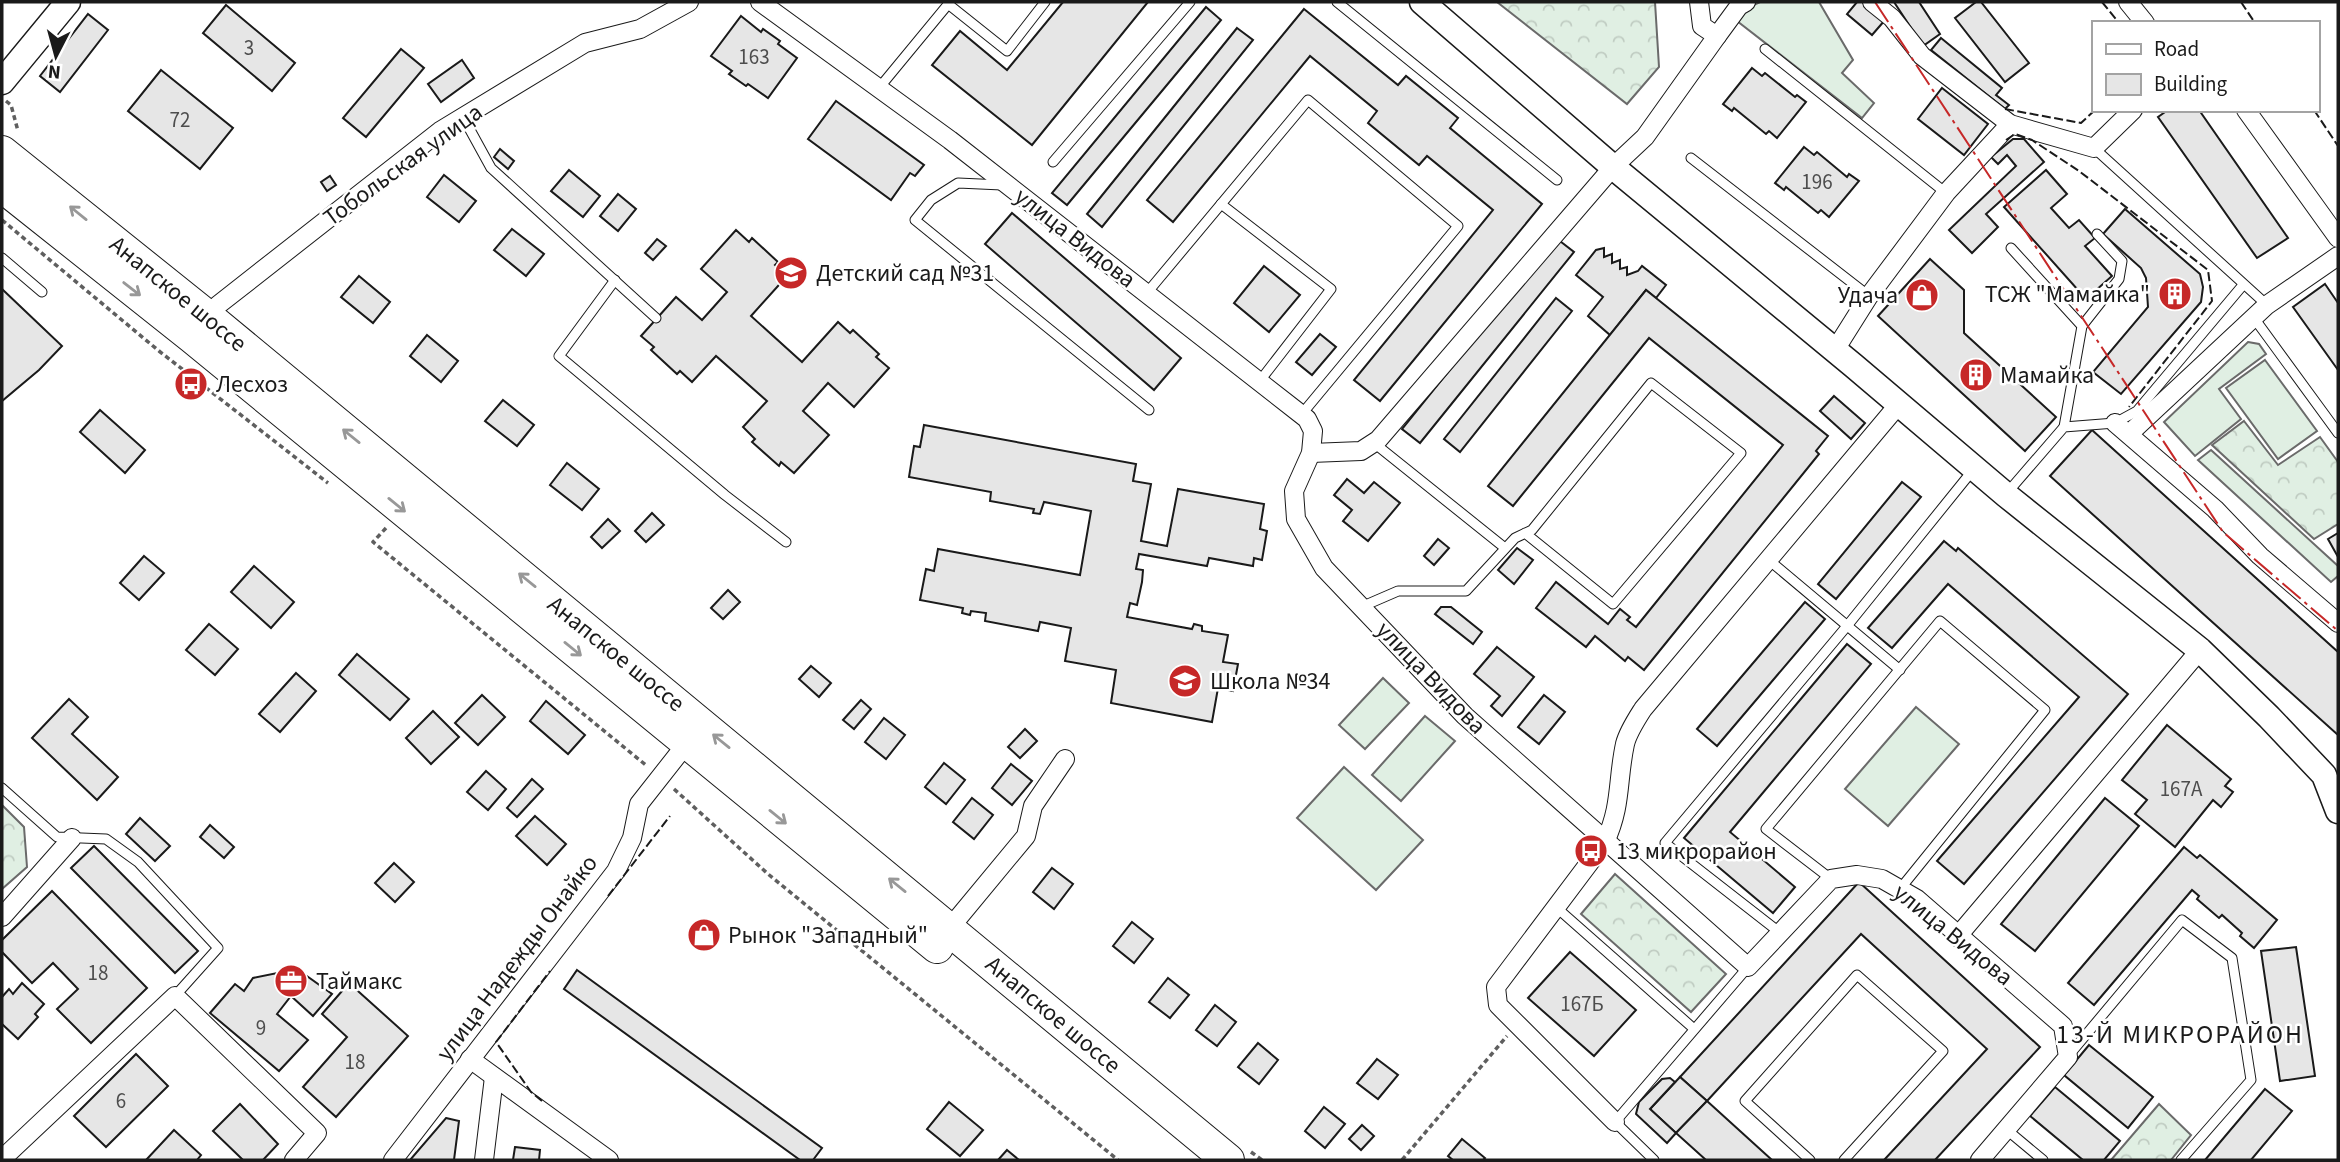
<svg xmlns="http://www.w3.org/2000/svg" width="2340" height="1162" font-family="'Source Sans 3',sans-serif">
<defs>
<pattern id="forest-crowns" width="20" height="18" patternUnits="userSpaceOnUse" patternTransform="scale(1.75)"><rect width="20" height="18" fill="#e0efe3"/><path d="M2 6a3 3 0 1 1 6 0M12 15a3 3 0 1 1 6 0" fill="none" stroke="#c0ccc2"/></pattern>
</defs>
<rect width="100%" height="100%" fill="#fff"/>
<g fill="#e0efe3" stroke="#6a6a6a" stroke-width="2">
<path d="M1760,2H1819L1853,60L1842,73L1874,103L1862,118L1737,21L1743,10Z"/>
<path d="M2248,342L2259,344L2266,354L2219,389L2241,419L2195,456L2164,422Z"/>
<path d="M2265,360L2317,431L2278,459L2226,388Z"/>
<path d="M2211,450L2338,566V576L2331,582L2198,460Z"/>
<path d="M1383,678L1409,703L1365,749L1339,725Z"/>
<path d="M1916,707L1959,744L1888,826L1845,789Z"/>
<path d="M1425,716L1455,741L1401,801L1372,775Z"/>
<path d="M1344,767L1423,840L1376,890L1297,818Z"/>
</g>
<g fill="url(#forest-crowns)" stroke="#6a6a6a" stroke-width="2">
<path d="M1497,2H1655L1659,67L1627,104Z"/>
<path d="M2244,421L2278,465L2320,437L2338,462V524L2314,539L2212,445Z"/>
<path d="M2,805L24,827L27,867L2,889Z"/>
<path d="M1615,874L1726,974L1691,1012L1581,914Z"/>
<path d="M2159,1104L2191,1135L2171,1160H2111Z"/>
</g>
<g fill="#e6e6e6" stroke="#1a1a1a" stroke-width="2">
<path d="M1063,2H1148L1032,145L932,65L960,31L1007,70Z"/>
<path d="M1857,2H1863L1885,20L1872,35L1847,14Z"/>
<path d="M1894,2H1919L1940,34L1923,46Z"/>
<path d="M1976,2H1981L2029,63L2005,82L1955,18Z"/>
<path d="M226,5L295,63L272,91L203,33Z"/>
<path d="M1206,7L1221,20L1067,205L1052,193Z"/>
<path d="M1304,9L1398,85L1406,76L1458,118L1450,128L1542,204L1380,401L1354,380L1493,210L1427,156L1419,165L1368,123L1377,111L1310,56L1173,222L1147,200Z"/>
<path d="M88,14L108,30L60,92L40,76Z"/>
<path d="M741,16L761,32L763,29L780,41L778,44L797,58L768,98L748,84L746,86L729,74L732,71L711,56Z"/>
<path d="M1237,28L1253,40L1102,227L1087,214Z"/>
<path d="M1941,38L2002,88L1996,95L2009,105L2005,109L1931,50Z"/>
<path d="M401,49L424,68L366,137L343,118Z"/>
<path d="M462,60L474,78L441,102L428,84Z"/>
<path d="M1752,68L1762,76L1765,73L1795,97L1797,95L1806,102L1777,138L1769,131L1766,134L1734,108L1732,111L1723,104Z"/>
<path d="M161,70L233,128L200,169L128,111Z"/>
<path d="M1942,88L1988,124L1964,155L1918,119Z"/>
<path d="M836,101L924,165L915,176L910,173L891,200L808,139Z"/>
<path d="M2168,110H2199L2288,238L2257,258L2158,117Z"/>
<path d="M2013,139H2024L2044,162L1986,214L1998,227L1972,253L1949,230L2016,166L2007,155L1998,164L1991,157Z"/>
<path d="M1804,147L1814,155L1817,152L1847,177L1849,174L1859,181L1829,217L1821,210L1818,213L1786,187L1784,190L1775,183Z"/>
<path d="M500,149L514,161L508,169L494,157Z"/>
<path d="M569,170L600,196L583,217L551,191Z"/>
<path d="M2046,170L2067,194L2051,208L2069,228L2079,220L2095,238L2085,246L2112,276L2086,299L2004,207Z"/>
<path d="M444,175L476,201L459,222L427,197Z"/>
<path d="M330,176L336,185L327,191L321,182Z"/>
<path d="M618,194L636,209L618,231L600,216Z"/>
<path d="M2125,209L2200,274L2203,287L2201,302L2121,394L2093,372L2148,307L2146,278L2141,268L2103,234Z"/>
<path d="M1012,213L1181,358L1154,390L985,244Z"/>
<path d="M512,229L544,254L526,276L494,250Z"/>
<path d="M736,230L749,242L752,238L778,262L775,265L787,276L751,316L802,362L838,322L850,333L853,330L879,354L876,357L889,368L854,407L828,383L803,411L829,435L794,473L781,462L779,466L752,442L755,439L743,427L767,401L716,356L692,382L680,371L677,374L651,350L654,347L641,336L676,297L702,320L727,292L701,269Z"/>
<path d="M1556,238L1574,252L1420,443L1402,429Z"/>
<path d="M657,239L666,246L653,260L645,253Z"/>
<path d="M1604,248V257L1612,254V263L1620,260V269L1627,267V275L1638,271L1642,266L1666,285L1656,298L1646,290L1610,335L1588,316L1603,297L1576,275L1596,250Z"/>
<path d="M1930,259L1964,290V333L2056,417L2025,451L1878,316Z"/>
<path d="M1264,266L1300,295L1269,332L1234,303Z"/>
<path d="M359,276L390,302L373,323L341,297Z"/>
<path d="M2325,284L2338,303V370L2293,307Z"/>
<path d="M2,289L62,346L39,370L2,401Z"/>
<path d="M1646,290L1828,436L1816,451L1819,454L1644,670L1628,657L1625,661L1595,636L1586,647L1536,608L1556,582L1608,624L1620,609L1630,617L1627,620L1636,627L1783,445L1649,338L1513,506L1488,486Z"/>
<path d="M1556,298L1572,311L1460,452L1444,439Z"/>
<path d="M1320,334L1336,347L1312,375L1296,362Z"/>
<path d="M427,335L458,361L441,382L410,356Z"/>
<path d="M1834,396L1865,423L1851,439L1820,411Z"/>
<path d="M503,400L534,425L517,446L485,421Z"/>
<path d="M100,410L145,450L125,473L80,432Z"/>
<path d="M924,425L1136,464L1133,481L1151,484L1141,541L1167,546L1178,489L1264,504L1260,529L1267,531L1262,560L1254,558L1253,566L1209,558L1207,566L1139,554L1136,569L1143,570L1142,582L1137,605L1130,603L1127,617L1192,629L1194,624L1202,626V631L1228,635L1223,662L1238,664L1233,691L1218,688L1212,722L1111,703L1116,670L1065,661L1071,628L1040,622L1038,631L985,621L986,613L971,611L970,615L962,613L963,608L920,600L926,569L934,571L938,549L1080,575L1091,511L1044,502L1040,514L1033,513L1034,509L990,501L991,492L909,477L914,446L920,447Z"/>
<path d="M2092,430L2338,652V735L2050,476Z"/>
<path d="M567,463L599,489L582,510L550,485Z"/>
<path d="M1347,479L1364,493L1374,482L1400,503L1368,541L1343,521L1352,510L1334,495Z"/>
<path d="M1902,482L1921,497L1836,599L1818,584Z"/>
<path d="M652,513L664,525L646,542L635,531Z"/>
<path d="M608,519L620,531L602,548L591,537Z"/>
<path d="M2338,533V557L2328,539Z"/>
<path d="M1438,539L1449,548L1434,565L1424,556Z"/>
<path d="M1944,541L1956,551L1958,548L2128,694L1964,884L1937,861L2079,697L1948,584L1892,648L1868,628Z"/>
<path d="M1517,548L1533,560L1514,584L1498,570Z"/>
<path d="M144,556L164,573L139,600L120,583Z"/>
<path d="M254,566L294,602L271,628L231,592Z"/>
<path d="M728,590L740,602L723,619L711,608Z"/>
<path d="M1805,602L1825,619L1717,746L1697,729Z"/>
<path d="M1441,607H1451L1482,632L1473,644L1435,614Z"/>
<path d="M209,624L238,649L215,675L186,650Z"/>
<path d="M1847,644L1871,664L1730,832L1795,887L1773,913L1684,838Z"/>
<path d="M1497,647L1534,677L1502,716L1491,706L1500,696L1474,674Z"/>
<path d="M357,654L409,699L390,720L339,675Z"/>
<path d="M811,666L831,683L819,697L799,679Z"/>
<path d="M296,673L316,691L280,732L259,714Z"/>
<path d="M482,695L505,717L478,745L455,723Z"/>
<path d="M1544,695L1565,712L1539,744L1518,727Z"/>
<path d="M69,699L88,717L72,734L118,777L97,800L32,738Z"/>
<path d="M861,700L871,709L854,729L843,720Z"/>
<path d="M546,701L585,735L568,754L530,721Z"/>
<path d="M433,711L459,737L431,764L406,738Z"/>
<path d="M884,718L905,735L886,759L865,742Z"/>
<path d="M2167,725L2231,779L2225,786L2233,792L2221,807L2213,800L2175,847L2135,814L2147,800L2122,780Z"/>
<path d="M1025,729L1037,741L1020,758L1008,747Z"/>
<path d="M944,763L965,780L946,804L925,787Z"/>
<path d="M1011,764L1032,781L1012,805L992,788Z"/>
<path d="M486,771L506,789L488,810L467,792Z"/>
<path d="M532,779L543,789L517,817L507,808Z"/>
<path d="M972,798L993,815L974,839L953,822Z"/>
<path d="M2105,798L2139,826L2035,951L2001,924Z"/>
<path d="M535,816L566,844L547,865L516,836Z"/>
<path d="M140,818L170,846L155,861L126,834Z"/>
<path d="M210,825L234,847L224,858L200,837Z"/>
<path d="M94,846L198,951L175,973L71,868Z"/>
<path d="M2184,847L2197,858L2200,855L2277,920L2254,948L2240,936L2242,933L2222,915L2219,918L2197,899L2199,896L2192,890L2094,1005L2068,983Z"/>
<path d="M394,863L414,882L395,902L375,883Z"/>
<path d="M1052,868L1073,884L1054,909L1033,892Z"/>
<path d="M1859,882L2040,1047L1935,1160H1884L1987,1049L1861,934L1707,1101L1680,1077Z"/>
<path d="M52,891L147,988L91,1043L57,1009L78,989L53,963L32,983L2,952V940Z"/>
<path d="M1132,922L1153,939L1134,963L1113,946Z"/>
<path d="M2296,947L2315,1076L2280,1081L2261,951Z"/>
<path d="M1570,952L1636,1010L1594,1056L1528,998Z"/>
<path d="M297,969L332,994L313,1016L291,996L277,1014L308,1040L279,1071L210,1013L235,984L244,991L253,978Z"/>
<path d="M577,970L822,1148L813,1160H800L564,989Z"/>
<path d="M1168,978L1189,995L1170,1018L1149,1002Z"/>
<path d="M22,983L44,1004L35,1014L38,1017L18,1039L2,1024V997L9,989L13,994Z"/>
<path d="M349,983L408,1036L336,1117L303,1087L347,1037L322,1014Z"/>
<path d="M1215,1005L1236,1022L1217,1046L1196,1030Z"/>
<path d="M1258,1043L1278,1060L1259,1084L1238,1067Z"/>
<path d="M2089,1045L2153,1097L2128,1128L2064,1075Z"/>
<path d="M136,1054L168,1086L106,1147L74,1116Z"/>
<path d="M1377,1059L1398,1075L1378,1099L1357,1083Z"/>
<path d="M1680,1077L1707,1101L1676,1133L1650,1109Z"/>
<path d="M1670,1078L1675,1082L1650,1109L1676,1133L1667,1143L1636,1114L1639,1102L1662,1079Z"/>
<path d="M2055,1087L2120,1141L2104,1160H2083L2030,1116Z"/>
<path d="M2265,1089L2292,1111L2251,1160H2205Z"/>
<path d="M1707,1101L1772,1160H1706L1676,1133Z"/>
<path d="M949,1102L983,1130L960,1156L927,1129Z"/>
<path d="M240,1104L278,1144L263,1160H243L213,1131Z"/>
<path d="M1324,1107L1345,1124L1325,1148L1305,1131Z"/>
<path d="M446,1118L459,1121L454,1160H410Z"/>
<path d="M1362,1125L1374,1136L1361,1150L1349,1139Z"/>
<path d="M174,1130L201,1155L197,1160H146Z"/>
<path d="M1462,1139L1485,1158L1483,1160H1453L1448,1156Z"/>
<path d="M515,1147L540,1150L539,1160H506H513Z"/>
<path d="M1007,1150L1019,1160H998Z"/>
</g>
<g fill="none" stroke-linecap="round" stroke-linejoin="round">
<defs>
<g id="lane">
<path d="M1337,2L1557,180"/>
<path d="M948,4L1007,51L1045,2"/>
<path d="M1765,49L1946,193"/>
<path d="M879,88L950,2"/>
<path d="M463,117L491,168L656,318"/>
<path d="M2094,148L2267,305"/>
<path d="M1691,158L1869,296"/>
<path d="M1053,162L1190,2"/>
<path d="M1002,185L958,183L931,200L915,220L1149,410"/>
<path d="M1221,204L1331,289L1259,382"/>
<path d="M2011,248L2082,326L2064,427"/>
<path d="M2,258L42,292"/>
<path d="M615,280L559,356L725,495L786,542"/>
<path d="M1146,294L1308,100L1458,226L1301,415"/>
<path d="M2254,318L2338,433"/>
<path d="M2082,326L2119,279L2122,261L2097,234"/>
<path d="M1374,443L1505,548"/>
<path d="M2007,493L2064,427L2115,423L2137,411L2243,285"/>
<path d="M1770,561L1900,670"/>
<path d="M1361,607L1398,591H1466L1515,538L1532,530L1651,383L1741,453L1613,604L1525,533"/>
<path d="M2,788L57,837L106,839L138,862L218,948L175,996"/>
<path d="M1831,879L1766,829L1940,621L2045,710L1900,889"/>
<path d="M1557,908L1693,1028"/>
<path d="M1779,932L1665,843L1847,626L1973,470"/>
<path d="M2069,1055L2182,920L2232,958L2251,1080L2181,1160"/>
<path d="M2007,1130L2043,1160"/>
<path d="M1654,1160L1615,1122L1748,967"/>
<path d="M1810,1160L1745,1101L1857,975L1943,1051L1844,1160"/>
</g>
<g id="street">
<path d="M760,2L950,140L1307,419L1313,431L1311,453L1294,491L1296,519L1324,568L1465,716L1748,967L1831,879L1857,875L1882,879L1917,899L2063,1026L2068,1057L1980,1160"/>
<path d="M1872,2L1892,18L1922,56L2010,124L2094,148L2133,110"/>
<path d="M2128,2L2145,23"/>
<path d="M1717,36L1739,6L1746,2"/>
<path d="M2246,110L2338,238"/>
<path d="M208,317L218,305L440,131L585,43L640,29L689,2"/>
<path d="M1835,350L1869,296L1946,193L2010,124"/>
<path d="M2115,423L2215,509L2260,556L2338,623"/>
<path d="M2130,433L2267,305L2338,256"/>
<path d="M1311,453L1361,451L1378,440L1613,167L1645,137L1717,36L1702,26L1699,2"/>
<path d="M2,917L72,838"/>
<path d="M944,935L1026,836L1033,806L1065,759"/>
<path d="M1957,937L2200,650"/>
<path d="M470,1059L609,1160"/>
<path d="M1615,1122L1498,1005L1496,987L1605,842C1622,805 1617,781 1625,744C1628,732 1636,720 1643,709L1899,404"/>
<path d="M2,1159L175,996L317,1133L294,1160"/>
<path d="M393,1160L616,871L632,838L639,804L687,743"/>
<path d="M484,1160L494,1077"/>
</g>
<g id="secondary">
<path d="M1422,2L1613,167L1854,366L2006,495L2200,650L2269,717L2324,775L2338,811"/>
<path d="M2,82L68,2"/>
</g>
<g id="highway">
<path d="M2,152L208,317L1228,1160"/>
<path d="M2,186L192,337L937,947"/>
</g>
</defs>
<use href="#lane" stroke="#1a1a1a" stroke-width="11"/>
<use href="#street" stroke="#1a1a1a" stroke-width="20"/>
<use href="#secondary" stroke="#1a1a1a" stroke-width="27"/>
<use href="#highway" stroke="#1a1a1a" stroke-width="34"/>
<g stroke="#5f5f5f" stroke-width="3.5" stroke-dasharray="5 3.5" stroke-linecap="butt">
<path d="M6,101L11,105L18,131"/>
<path d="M2,220L159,351L328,483"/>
<path d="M386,528L373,542L647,766"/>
<path d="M674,789L768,874L1118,1160"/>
<path d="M1251,1152L1262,1160"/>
<path d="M1402,1160L1507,1036"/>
</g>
<use href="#lane" stroke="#fff" stroke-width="9"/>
<use href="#street" stroke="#fff" stroke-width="18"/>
<use href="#secondary" stroke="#fff" stroke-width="24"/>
<use href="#highway" stroke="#fff" stroke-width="32"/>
<g stroke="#1a1a1a" stroke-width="2" stroke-dasharray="9 3.5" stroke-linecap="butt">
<path d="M2102,2L2119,23"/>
<path d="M2241,2L2255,23"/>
<path d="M2005,109L2081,123L2095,110"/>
<path d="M2314,110L2338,146"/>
<path d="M2006,140L2015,134L2032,140L2079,171L2208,270L2212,301L2129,407"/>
<path d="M608,896L670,816"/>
<path d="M542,1101L531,1092L496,1042L550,971"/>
</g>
<path stroke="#c62828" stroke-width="2" stroke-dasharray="24 5 3.5 5" stroke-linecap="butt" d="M1875,2L2223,532L2338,631"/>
</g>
<defs><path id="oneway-shaft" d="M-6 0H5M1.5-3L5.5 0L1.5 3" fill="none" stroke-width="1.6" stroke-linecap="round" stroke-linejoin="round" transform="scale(1.75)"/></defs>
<g stroke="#989898">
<use href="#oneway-shaft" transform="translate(78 213) rotate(-141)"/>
<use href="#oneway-shaft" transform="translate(132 289) rotate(38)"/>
<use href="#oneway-shaft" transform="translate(351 436) rotate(-141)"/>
<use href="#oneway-shaft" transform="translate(397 505) rotate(39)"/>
<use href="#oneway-shaft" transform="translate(527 580) rotate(-141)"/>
<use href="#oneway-shaft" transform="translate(573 649) rotate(39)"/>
<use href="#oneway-shaft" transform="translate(721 741) rotate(-141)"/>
<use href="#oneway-shaft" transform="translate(778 817) rotate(39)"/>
<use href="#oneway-shaft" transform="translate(897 885) rotate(-141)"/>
</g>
<defs>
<symbol id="school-disc" viewBox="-11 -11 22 22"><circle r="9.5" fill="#c62828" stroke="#fff"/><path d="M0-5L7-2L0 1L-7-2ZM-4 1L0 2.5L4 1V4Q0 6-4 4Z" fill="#fff"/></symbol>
<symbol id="building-disc" viewBox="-11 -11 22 22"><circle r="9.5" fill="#c62828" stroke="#fff"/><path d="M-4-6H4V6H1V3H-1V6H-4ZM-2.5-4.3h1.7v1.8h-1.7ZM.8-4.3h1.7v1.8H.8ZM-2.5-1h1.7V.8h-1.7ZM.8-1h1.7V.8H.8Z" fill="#fff"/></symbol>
<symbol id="shop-disc" viewBox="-11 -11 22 22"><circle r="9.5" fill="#c62828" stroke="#fff"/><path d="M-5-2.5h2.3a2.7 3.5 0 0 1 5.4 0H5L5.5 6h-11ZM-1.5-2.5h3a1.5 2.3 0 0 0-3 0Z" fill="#fff"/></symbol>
<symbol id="bus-disc" viewBox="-11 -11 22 22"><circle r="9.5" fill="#c62828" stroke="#fff"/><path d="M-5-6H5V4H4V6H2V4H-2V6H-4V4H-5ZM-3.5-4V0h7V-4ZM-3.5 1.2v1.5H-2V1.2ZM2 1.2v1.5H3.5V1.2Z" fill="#fff"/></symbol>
<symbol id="office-disc" viewBox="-11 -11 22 22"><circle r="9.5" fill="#c62828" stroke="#fff"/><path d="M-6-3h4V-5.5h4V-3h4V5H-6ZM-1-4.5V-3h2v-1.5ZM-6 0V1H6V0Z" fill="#fff"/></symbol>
</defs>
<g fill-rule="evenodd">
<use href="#school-disc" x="772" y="254" width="38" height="38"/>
<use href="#building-disc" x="2156" y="275" width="38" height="38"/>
<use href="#shop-disc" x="1903" y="276" width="38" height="38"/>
<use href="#building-disc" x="1957" y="356" width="38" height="38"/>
<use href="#bus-disc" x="172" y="365" width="38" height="38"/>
<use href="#school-disc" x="1166" y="662" width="38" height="38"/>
<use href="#bus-disc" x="1572" y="832" width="38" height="38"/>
<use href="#shop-disc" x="685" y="916" width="38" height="38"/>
<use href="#office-disc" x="272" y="962" width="38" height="38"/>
</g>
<g text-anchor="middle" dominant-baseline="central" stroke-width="5" stroke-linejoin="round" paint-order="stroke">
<g font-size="21" fill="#4d4d4d">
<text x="249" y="48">3</text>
<text x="754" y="57">163</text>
<text x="180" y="120">72</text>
<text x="1817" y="182">196</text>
<text x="2181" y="789">167А</text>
<text x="98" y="973">18</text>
<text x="1582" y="1004">167Б</text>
<text x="261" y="1028">9</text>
<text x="355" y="1062">18</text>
<text x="121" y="1101">6</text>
</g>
<g font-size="24" fill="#1a1a1a" stroke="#fff">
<text transform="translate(403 165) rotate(-36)">Тобольская улица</text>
<text transform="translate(1075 238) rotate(38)">улица Видова</text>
<text transform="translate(178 294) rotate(39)">Анапское шоссе</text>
<text transform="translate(616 654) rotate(39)">Анапское шоссе</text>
<text transform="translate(1431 678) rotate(46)">улица Видова</text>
<text transform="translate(1953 935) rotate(39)">улица Видова</text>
<text transform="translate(517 958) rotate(-53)">улица Надежды Онайко</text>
<text transform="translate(1053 1015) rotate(40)">Анапское шоссе</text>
</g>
<g font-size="24" fill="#1a1a1a" stroke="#fff" text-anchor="start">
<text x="816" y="273">Детский сад №31</text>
<text x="2150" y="294" text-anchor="end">ТСЖ "Мамайка"</text>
<text x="1898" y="295" text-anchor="end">Удача</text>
<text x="2000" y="375">Мамайка</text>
<text x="216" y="384">Лесхоз</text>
<text x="1210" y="681">Школа №34</text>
<text x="1616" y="851">13 микрорайон</text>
<text x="728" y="935">Рынок "Западный"</text>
<text x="316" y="981">Таймакс</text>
</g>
<g font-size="26" letter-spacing="2" fill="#1a1a1a" stroke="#fff">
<text x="2180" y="1034">13-Й МИКРОРАЙОН</text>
</g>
</g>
<rect width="2340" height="1162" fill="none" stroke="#1a1a1a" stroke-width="7"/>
<rect x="2092" y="21" width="228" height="91" fill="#ffffff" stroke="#a3a3a3" stroke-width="2"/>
<rect x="2106" y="44" width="35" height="10" fill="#ffffff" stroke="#a3a3a3" stroke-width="2"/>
<text x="2154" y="56" font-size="21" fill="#1a1a1a">Road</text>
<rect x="2106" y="74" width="35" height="21" fill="#e6e6e6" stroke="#a3a3a3" stroke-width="2"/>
<text x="2154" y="91" font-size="21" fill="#1a1a1a">Building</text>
<g transform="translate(56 56) rotate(186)" stroke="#ffffff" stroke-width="5" paint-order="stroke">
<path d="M0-5L12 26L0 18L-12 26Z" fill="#1a1a1a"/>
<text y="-10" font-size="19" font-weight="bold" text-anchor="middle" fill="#1a1a1a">N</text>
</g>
</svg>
